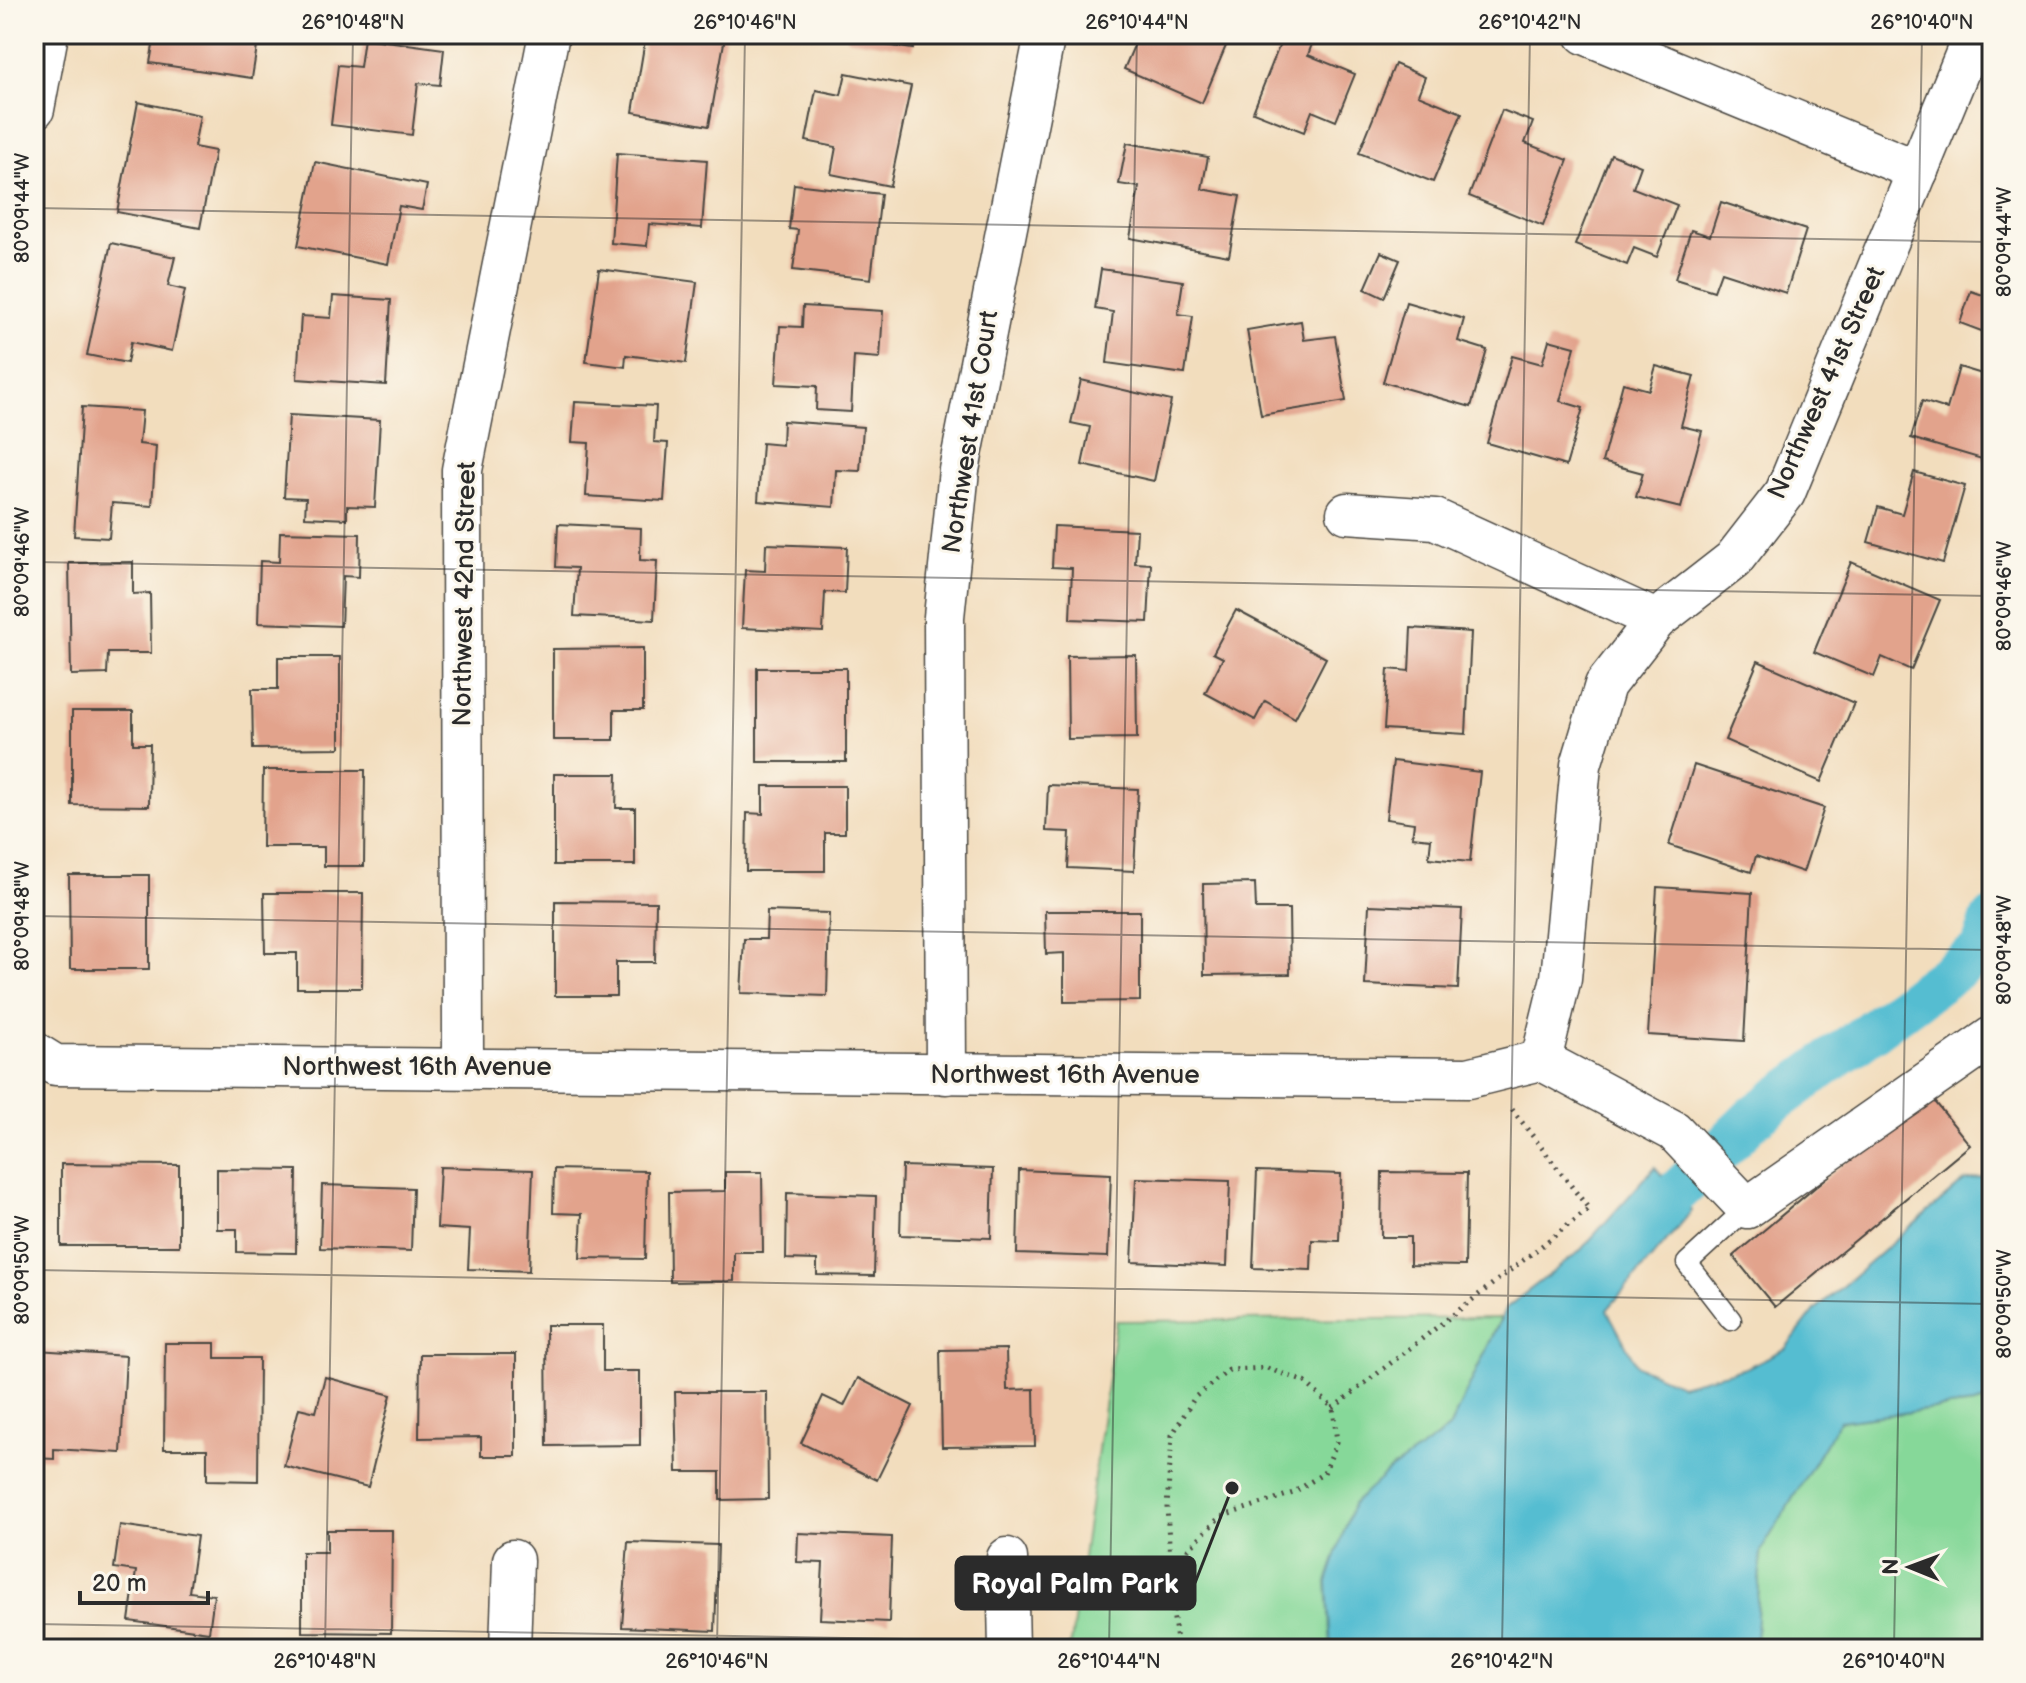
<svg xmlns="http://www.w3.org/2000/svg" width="2026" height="1683" font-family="'Balsamiq Sans',sans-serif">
<rect width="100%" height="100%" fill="#fbf7ec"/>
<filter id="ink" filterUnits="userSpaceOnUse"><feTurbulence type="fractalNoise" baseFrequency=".0125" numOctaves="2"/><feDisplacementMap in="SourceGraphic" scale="16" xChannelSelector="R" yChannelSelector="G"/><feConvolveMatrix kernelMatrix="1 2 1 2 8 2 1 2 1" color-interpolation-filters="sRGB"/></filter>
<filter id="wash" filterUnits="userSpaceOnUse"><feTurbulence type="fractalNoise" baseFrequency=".006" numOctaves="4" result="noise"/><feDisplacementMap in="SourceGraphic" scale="32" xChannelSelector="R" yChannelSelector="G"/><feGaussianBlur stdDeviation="1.8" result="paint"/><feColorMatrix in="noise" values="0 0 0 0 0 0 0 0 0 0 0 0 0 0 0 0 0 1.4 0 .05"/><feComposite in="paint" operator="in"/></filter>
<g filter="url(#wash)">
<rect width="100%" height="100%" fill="#f2ddbd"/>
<g fill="#86d899" stroke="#588262" stroke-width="2">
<path d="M1501,1318L1449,1429L1388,1472L1330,1643L1331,1649H1066L1071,1643L1116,1321Z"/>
<path d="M1992,1399V1649H1755L1761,1551L1839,1421L1974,1404Z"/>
</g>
<path fill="#54bdd1" stroke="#40747e" stroke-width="2" d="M1655,1167L1692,1211L1607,1310L1637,1366L1680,1385L1746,1368L1785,1349L1816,1309L1964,1181L1992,1175V1399L1974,1404L1839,1421L1761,1551L1755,1649H1331L1327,1582L1353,1504L1388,1472L1449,1429L1506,1308L1579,1252Z"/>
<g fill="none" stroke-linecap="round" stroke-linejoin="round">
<path stroke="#54bdd1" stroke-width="44" d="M1677,1192L1755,1116L1982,950L1992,920"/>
</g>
<g id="blocks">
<g fill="#e2a38c">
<path d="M155,34H259L252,78L150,63Z"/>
<path d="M646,34H709L725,37L709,126L633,112Z"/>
<path d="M847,34H916L913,49L846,39Z"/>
<path d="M1139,34H1231L1202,103L1124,69Z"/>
<path d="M1284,34L1315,36L1308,55L1355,74L1336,121L1312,111L1304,132L1253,112Z"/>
<path d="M364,38L444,49L440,85L418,83L412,135L331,125L338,65L360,67Z"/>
<path d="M1395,64L1425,77L1418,95L1462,113L1433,182L1359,153Z"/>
<path d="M846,73L911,86L890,186L831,174L836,147L806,141L816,90L841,95Z"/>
<path d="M138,102L200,115L194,147L215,151L200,228L117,212Z"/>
<path d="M1502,110L1533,122L1525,143L1568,160L1543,226L1469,196Z"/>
<path d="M1127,143L1208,157L1202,189L1240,196L1229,256L1130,238L1139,187L1119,184Z"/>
<path d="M617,153L707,160L702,228L649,224L647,246L611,243Z"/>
<path d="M1611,154L1641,166L1633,188L1677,205L1657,257L1634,248L1627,265L1575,245Z"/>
<path d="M315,162L427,185L422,210L399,206L388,264L298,246Z"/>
<path d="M794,184L881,194L871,279L793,270L798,230L789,229Z"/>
<path d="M1721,202L1806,230L1786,293L1721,272L1714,291L1675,279L1691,230L1710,236Z"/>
<path d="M111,243L175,257L168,286L185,290L172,351L131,342L127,363L87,355Z"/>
<path d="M1381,252L1400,260L1384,298L1365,289Z"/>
<path d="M599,269L697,282L686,363L626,355L625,367L586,362Z"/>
<path d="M1101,269L1183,281L1178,314L1193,316L1185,374L1107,363L1113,312L1095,309Z"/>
<path d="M1971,291L1992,298V335L1960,323Z"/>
<path d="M333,296L391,300L386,385L297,379L301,316L331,318Z"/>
<path d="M1406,302L1464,319L1458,341L1487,350L1471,407L1383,382Z"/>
<path d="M803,306L883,311L880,358L854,356L851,412L816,410L817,386L776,384L780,326L802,327Z"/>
<path d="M1301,321L1304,340L1335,336L1346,401L1261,415L1247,330Z"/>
<path d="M1549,340L1575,347L1560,401L1583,408L1566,466L1487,443L1512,356L1542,364Z"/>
<path d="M1656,366L1694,376L1681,426L1702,431L1681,508L1636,497L1643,473L1602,462L1623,383L1649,390Z"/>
<path d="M1959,367L1992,377V462L1911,438L1922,401L1947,409Z"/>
<path d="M1081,380L1171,401L1154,481L1082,465L1090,427L1071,423Z"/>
<path d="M575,402L656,406L654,442L668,443L664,501L586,496L589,443L572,442Z"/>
<path d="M82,407L142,411L139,444L156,446L152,506L112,503L109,538L74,536Z"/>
<path d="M289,415L380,420L375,507L347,506V519L305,517L306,498L284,497Z"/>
<path d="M783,421L863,427L860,471L836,470L834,507L758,501L762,443L782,445Z"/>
<path d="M1914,472L1965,486L1943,563L1868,542L1878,507L1902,514Z"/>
<path d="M558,524L641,528L640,560L657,561L654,620L574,616L577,568L556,567Z"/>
<path d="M1054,526L1137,530L1135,563L1151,564L1148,622L1070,619L1072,568L1052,567Z"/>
<path d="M280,532L360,534L359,577L343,576L341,626L258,623L260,561L279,562Z"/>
<path d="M766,544L847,547L845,593L825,592L823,632L742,628L745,570L765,571Z"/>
<path d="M133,562V594L150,593L151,653H108L107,674L71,675L69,563Z"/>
<path d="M1851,562L1940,600L1911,670L1882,657L1874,677L1814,652Z"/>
<path d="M1236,610L1326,658L1295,718L1265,701L1255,720L1205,693L1223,658L1213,653Z"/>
<path d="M1411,628L1471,632L1466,734L1384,729L1388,669L1409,671Z"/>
<path d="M643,648V710H614V740H553V649Z"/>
<path d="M1136,655L1137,738L1068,739L1067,656Z"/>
<path d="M278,657H340V748L253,749L252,689H278Z"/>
<path d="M1758,661L1854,703L1821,782L1725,740Z"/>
<rect x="757" y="668" width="89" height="94"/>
<path d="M72,711H133V744H150L149,806L72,805Z"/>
<path d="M1393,761L1480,772L1470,862L1429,858L1431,839L1412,837L1414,823L1386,819Z"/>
<path d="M1694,765L1824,808L1803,872L1756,856L1751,872L1669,845Z"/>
<path d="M263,770H365L364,866H324V847H262Z"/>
<path d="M554,774H617L616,808H635V865H554Z"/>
<path d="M1048,785L1138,789L1134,871L1068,868L1070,832L1046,831Z"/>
<path d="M763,786H845V833H825V871H746L747,813L763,814Z"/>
<path d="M69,875H149V969H70Z"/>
<path d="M1255,883L1256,909H1289L1290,974L1204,975L1203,884Z"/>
<path d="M1657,887L1752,893L1744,1041L1648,1035Z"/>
<path d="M264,893H363L362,988H297V953H265Z"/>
<path d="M555,901L656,902L655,962H616V996H555Z"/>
<path d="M1369,905L1462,909L1458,989L1365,985Z"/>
<path d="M767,911L829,913L827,996L741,993L744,939H766Z"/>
<path d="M1045,911H1140V1001L1064,1002V953L1046,954Z"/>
<path d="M1928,1093L1970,1145L1775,1307L1733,1256Z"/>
<path d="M61,1164L179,1165V1246H61Z"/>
<path d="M902,1166L993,1169L991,1238L900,1235Z"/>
<path d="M440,1167L533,1170L529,1271L468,1269L470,1230L437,1228Z"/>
<path d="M217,1169L297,1170L296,1253L237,1252V1229H217Z"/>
<path d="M554,1169L647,1171L645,1259L580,1258L582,1214L553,1213Z"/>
<path d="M1019,1170L1111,1174L1108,1257L1017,1254Z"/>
<path d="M1257,1171L1341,1174L1339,1241L1312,1240L1311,1270L1253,1268Z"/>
<path d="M725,1172H762L763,1252H734V1281L670,1282L669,1192L725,1191Z"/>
<path d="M1382,1172L1467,1173L1465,1266L1410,1265V1237H1381Z"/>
<path d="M1136,1178L1230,1181L1227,1266L1132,1262Z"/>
<path d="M322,1185L413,1188L411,1251L320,1248Z"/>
<path d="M787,1193L876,1196L874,1276L817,1275V1260L786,1259Z"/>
<path d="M546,1325H603V1371H640V1445L547,1446Z"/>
<path d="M165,1343H215V1358H259L258,1481L207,1480V1449H164Z"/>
<path d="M1006,1349L1007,1390L1034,1389L1035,1446L942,1447L940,1350Z"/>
<path d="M37,1350L126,1356L121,1453L54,1449V1459L34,1458Z"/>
<path d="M420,1354H516V1456H481V1437L419,1438Z"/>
<path d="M325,1377L391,1395L368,1487L284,1466L299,1408L316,1412Z"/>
<path d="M858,1378L913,1406L877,1480L801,1443L823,1396L844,1406Z"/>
<path d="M675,1392H767L768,1499L720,1500V1472H677Z"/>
<path d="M120,1525L197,1536L189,1592L214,1595L209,1632L129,1621L136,1571L114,1568Z"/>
<path d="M327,1530H392L391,1633L302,1632V1552H327Z"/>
<path d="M798,1533L892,1537L889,1622L820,1619L823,1563L797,1562Z"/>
<path d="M628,1542L718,1545L715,1631L622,1627Z"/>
</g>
</g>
</g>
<g filter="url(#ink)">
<use href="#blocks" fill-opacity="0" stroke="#494641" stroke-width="2"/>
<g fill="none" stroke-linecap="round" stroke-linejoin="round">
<defs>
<path id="lane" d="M1731,1320L1687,1263L1747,1208"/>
<g id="street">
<path d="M1585,34L1918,171"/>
<path d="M34,109L48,34"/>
<path d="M1347,513L1435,519L1656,620"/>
<path d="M34,1052L55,1065L1468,1078L1541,1060L1674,1131L1747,1208L1992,1037"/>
<path d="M1541,1060L1561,978L1581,765L1605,685L1656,620L1733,560L1785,493L1974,34"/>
<path d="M463,1067L462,470L549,34"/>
<path d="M946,1074L944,617L959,470L1045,34"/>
<path d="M1007,1558L1009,1649"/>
<path d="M510,1649L513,1560"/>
</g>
</defs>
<use href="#lane" stroke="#494641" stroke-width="23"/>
<use href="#street" stroke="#494641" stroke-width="43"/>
<g stroke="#494641" stroke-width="5" stroke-dasharray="2 6" stroke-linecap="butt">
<path d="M1333,1408L1589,1209L1511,1108"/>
<path d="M1173,1612L1188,1549L1220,1517L1293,1493L1324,1473L1337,1442L1333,1408L1305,1382L1267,1368L1229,1370L1195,1397L1172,1435L1167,1507L1173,1612L1178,1649"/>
</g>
<use href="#lane" stroke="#fff" stroke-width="20"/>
<use href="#street" stroke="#fff" stroke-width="40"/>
</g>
</g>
<path fill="none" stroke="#2b2b2b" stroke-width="2" stroke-opacity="0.45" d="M34,208L1992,242M34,562L1992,596M34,916L1992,950M34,1270L1992,1304M34,1624L1486,1649M325,1649L353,34M717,1649L745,34M1109,1649L1137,34M1502,1649L1530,34M1894,1649L1922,34"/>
<g text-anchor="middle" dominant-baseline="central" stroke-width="6" stroke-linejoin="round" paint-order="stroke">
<g font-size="26" fill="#2b2b2b" stroke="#fbf7ec">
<text transform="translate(1827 383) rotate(-66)">Northwest 41st Street</text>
<text transform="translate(971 432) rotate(-81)">Northwest 41st Court</text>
<text transform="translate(465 594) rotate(-89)">Northwest 42nd Street</text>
<text x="417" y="1067">Northwest 16th Avenue</text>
<text x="1065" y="1075">Northwest 16th Avenue</text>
</g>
</g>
<path fill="none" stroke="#2b2b2b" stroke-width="3" d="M1232 1488L1195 1583"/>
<circle fill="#2b2b2b" stroke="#fbf7ec" stroke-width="3" cx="1232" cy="1488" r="8"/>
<rect fill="#2b2b2b" stroke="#2b2b2b" stroke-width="3" x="956" y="1557" width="239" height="52" rx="8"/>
<g font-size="28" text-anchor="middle" font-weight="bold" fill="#fff">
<text x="1075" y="1593">Royal Palm Park</text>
</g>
<rect width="2026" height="1683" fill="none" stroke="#fbf7ec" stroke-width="88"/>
<g transform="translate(1910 1567) rotate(271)" stroke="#fbf7ec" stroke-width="6" paint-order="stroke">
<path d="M0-6L14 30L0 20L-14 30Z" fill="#2b2b2b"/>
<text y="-12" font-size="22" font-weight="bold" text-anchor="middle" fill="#2b2b2b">N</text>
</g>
<path d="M80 1591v12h128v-12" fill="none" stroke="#2b2b2b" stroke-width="4"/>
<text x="92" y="1591" font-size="24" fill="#2b2b2b" stroke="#fbf7ec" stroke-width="6" paint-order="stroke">20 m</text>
<rect x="44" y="44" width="1938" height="1595" fill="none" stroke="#2b2b2b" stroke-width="3"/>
<g font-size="20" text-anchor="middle" fill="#2b2b2b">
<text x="353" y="29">26°10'48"N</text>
<text x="745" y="29">26°10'46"N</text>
<text x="1137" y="29">26°10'44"N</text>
<text x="1530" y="29">26°10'42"N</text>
<text x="1922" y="29">26°10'40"N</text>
<text transform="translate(22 208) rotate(-90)" y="7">80°09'44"W</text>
<text transform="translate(2004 242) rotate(-90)" y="7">80°09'44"W</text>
<text transform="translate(22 562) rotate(-90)" y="7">80°09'46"W</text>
<text transform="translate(2004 596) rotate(-90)" y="7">80°09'46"W</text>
<text transform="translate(22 916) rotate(-90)" y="7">80°09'48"W</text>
<text transform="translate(2004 950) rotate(-90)" y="7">80°09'48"W</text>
<text transform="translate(22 1270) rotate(-90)" y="7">80°09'50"W</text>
<text transform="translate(2004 1304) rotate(-90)" y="7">80°09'50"W</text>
<text x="325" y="1668">26°10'48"N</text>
<text x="717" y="1668">26°10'46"N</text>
<text x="1109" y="1668">26°10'44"N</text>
<text x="1502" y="1668">26°10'42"N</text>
<text x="1894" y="1668">26°10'40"N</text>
</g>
</svg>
